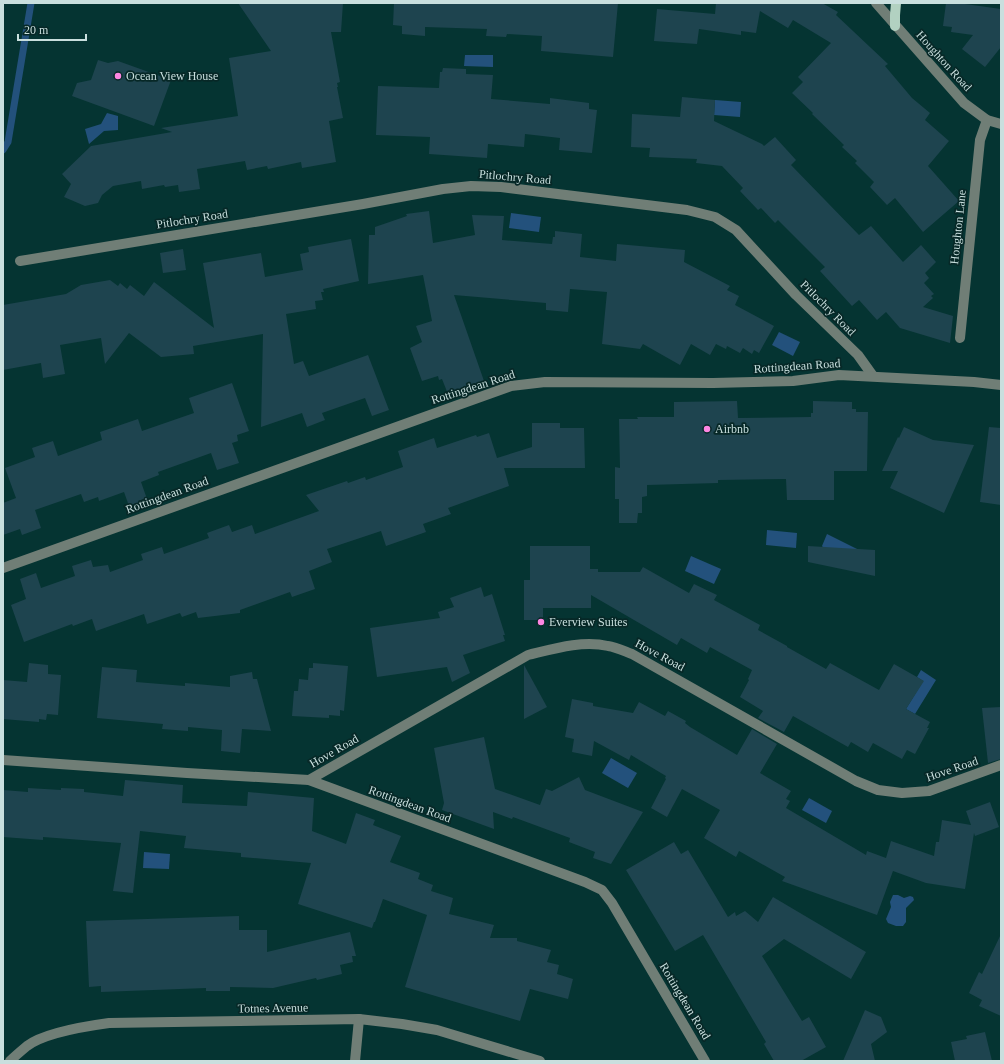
<svg xmlns="http://www.w3.org/2000/svg" width="1004" height="1064" font-family="'Times New Roman',serif">
<rect width="100%" height="100%" fill="#053432"/>
<g fill="#23517c">
<path d="M465,55H493V67L464,66Z"/>
<path d="M715,100L741,102L740,117L714,115Z"/>
<path d="M107,113L118,116V130L104,131L89,144L85,129L101,124Z"/>
<path d="M511,213L541,217L539,232L509,228Z"/>
<path d="M779,332L800,342L793,356L772,345Z"/>
<path d="M767,530L797,533L796,548L766,545Z"/>
<path d="M827,534L857,549L850,561L829,556L822,546Z"/>
<path d="M691,556L721,569L714,584L685,571Z"/>
<path d="M921,670L936,680L915,714L906,709L923,681L917,677Z"/>
<path d="M611,758L637,773L628,788L602,773Z"/>
<path d="M809,798L832,811L826,823L802,810Z"/>
<path d="M144,852L170,854L169,869L143,868Z"/>
<path d="M893,895H898L904,898L910,896L913,897L914,900L906,908V922L903,926H896L888,923L886,919L891,907L890,902Z"/>
</g>
<g fill="none" stroke-linecap="round" stroke-linejoin="round">
<path stroke="#23517c" stroke-width="7" d="M3,150L8,142L31,3"/>
</g>
<g fill="#1e444f">
<path d="M238,3H343L341,32H331L340,82L337,83L338,87H337L343,118L329,121L336,162L302,168L301,162L268,169L267,166L247,170L245,161L197,169L200,189L179,192L178,185L165,187L164,185L142,189L141,181L113,186L102,195L98,203L85,206L64,197L71,184L62,174L91,146L172,132L161,128L238,116L229,58L271,51Z"/>
<path d="M394,3H618L613,57L541,51L542,36L507,34L506,37L486,36L487,29L425,27V36L402,34V26L393,25Z"/>
<path d="M716,3H822L838,12L836,15L888,64L885,66L912,98L930,113L925,120L949,141L928,166L959,201L923,232L895,198L887,205L870,187L874,182L855,163L857,161L842,147L844,145L812,114L813,113L792,93L803,82L798,77L831,43L793,20L788,28L760,11L756,33L741,31V35L699,29L697,44L654,41L657,9L715,14Z"/>
<path d="M946,3H958L1001,9V47L985,67L962,49L973,35L951,32L952,27L943,26Z"/>
<path d="M98,60L108,63L118,61L171,80L154,126L72,96L77,83L91,80Z"/>
<path d="M443,68L466,69V74L493,75L491,99L550,104V98L589,103V109L597,110L592,153L559,150L560,138L525,134L524,147L488,144L487,158L429,154L430,137L376,135L378,86L439,88L440,72H442Z"/>
<path d="M682,97L715,100L714,121L762,144L764,146L775,137L796,160L791,165L859,235L871,226L903,262L921,245L936,262L925,273L929,278L924,283L934,294L931,296L933,298L923,307L953,316L950,343L900,328L886,312L877,320L859,300L852,306L820,271L825,267L778,220L775,223L761,208L758,210L740,191L743,188L722,166L696,163L697,159L649,157L650,148L631,147L632,114L680,117Z"/>
<path d="M429,211L433,243L475,235L472,215L504,216L502,240L552,244L553,237H555V231L582,234L580,257L616,261L617,244L685,250L684,262L730,286L727,290L739,296L735,305L774,326L759,353L754,350L752,354L743,348L740,353L727,346L726,349L716,344L710,355L691,344L680,365L643,344L640,349L602,344L607,292L570,289L568,312L546,310V303L454,295L484,381L448,394L442,379L439,380L438,376L422,381L410,348L422,342L416,326L432,321L423,275L368,284L369,235H375V227L407,216L406,214Z"/>
<path d="M351,239L359,281L323,289L324,292H321L323,300L315,301L316,309L286,314L294,364L303,361L309,376L368,355L389,410L372,416L365,398L322,413L325,420L307,427L302,413L261,427L263,334L193,346L194,354L161,357L129,333L105,364L101,338L60,345L65,374L43,378L41,363L3,370V305L66,294L81,285L110,280L118,286L120,283L127,289L130,285L144,296L154,282L214,328L203,263L261,253L265,277L303,270L300,254L309,252L308,247Z"/>
<path d="M183,249L186,270L163,273L160,253Z"/>
<path d="M232,383L249,431L237,435L238,441L232,443L239,463L217,470L211,453L158,472L159,475L141,482L147,499L129,506L124,492L99,501L98,497L84,502L81,494L35,510L41,528L22,535L20,529L3,535V503L16,498L5,468L35,457L32,448L53,441L58,456L102,440L100,432L138,419L142,431L194,413L189,398Z"/>
<path d="M737,401L738,418L811,417V413H813V401L852,402V409H856V412H868L867,471H834V500H787L786,479L718,480V483L647,485V496L642,497V513H638L637,523H619V499H615V467L620,468L619,419H638L637,417H674V402Z"/>
<path d="M532,423H560V428H584L585,468H504L509,486L448,508L451,514L423,524L426,532L386,546L381,531L327,549L332,562L309,571L315,589L292,597L290,592L240,610V613L198,618L196,612L182,617L180,613L147,624L144,614L96,631L92,619L73,626L72,624L24,642L11,605L26,599L20,579L36,573L41,588L75,576L72,566L91,560L93,567L108,565L110,572L143,560L141,554L162,547L164,554L209,538L207,533L229,525L232,532L252,525L255,534L319,511L306,495L347,481L348,483L365,477L366,480L403,467L398,451L434,438L437,448L476,435L477,437L489,433L497,458L532,447Z"/>
<path d="M904,427L933,440L974,445L944,513L890,488L898,471H882L898,437L899,438Z"/>
<path d="M989,427L1001,428V505L980,502Z"/>
<path d="M530,546H590V569H598V572H640L643,567L689,593L694,584L717,595L714,600L760,625L758,630L787,646V647L826,669L830,663L879,690L894,664L924,681L906,709L930,722L927,728H929L915,754L907,750L902,759L873,743L868,752L851,742L848,747L793,716L784,732L758,718L763,711L740,697L749,680L748,679L752,670L710,647L707,653L681,638L677,645L591,595V608H543V620H524V580H530Z"/>
<path d="M808,546L875,550V576L808,562Z"/>
<path d="M481,587L484,597L492,594L505,635H503L505,641L463,655L470,673L452,682L447,667L377,677L370,628L440,618L438,612L454,607L450,598Z"/>
<path d="M29,663L48,665V674L61,675L58,715L47,714L46,720L39,719V722L3,719V680L27,682Z"/>
<path d="M313,663L348,666L344,711L340,710V716L329,715V718L292,716L294,691H298L299,679L308,680L309,668H313Z"/>
<path d="M524,665L547,707L524,719Z"/>
<path d="M102,667L137,670L136,682L185,686V683L230,687V676L252,672L253,679H257L271,731L242,729L240,753L221,751L222,730L188,727V731L162,729L163,724L97,718Z"/>
<path d="M572,699L593,703V706L633,713L639,702L665,716L668,711L686,721L685,723L690,727L737,755L752,729L777,744L760,773L791,791L786,799L790,801L786,808L866,855L867,851L886,858L891,841L934,856L936,842H939L942,820L971,825L966,811L990,802L999,827L975,836L974,833L965,889L926,883L893,871L877,915L782,881L785,877L739,851L736,857L704,838L720,810L682,789L667,817L651,808L666,779L665,778L666,776L631,755L629,760L594,741L592,756L572,752L574,739L565,737Z"/>
<path d="M1001,707V759L988,763L982,708Z"/>
<path d="M484,737L495,789L540,805L546,789L552,791L579,777L585,790L643,812L611,864L593,858L595,852L569,842L570,838L513,817L512,819L493,812L494,829L442,810L444,803L434,748Z"/>
<path d="M125,780L183,785L182,803L247,806L248,792L314,798L312,831L346,844L356,813L375,820L373,825L401,836L390,862L420,873L418,879L433,885L431,891L453,898L449,914L494,925L490,938H517V941L551,950L547,962L559,965L557,974L573,979L568,999L530,989L520,1021L405,987L427,915L383,899L375,922H374L372,928L298,904L311,863L241,857V853L184,848L186,836L140,831L133,893L113,891L121,843L43,837V840L3,837V790L28,792V788L61,790V788L84,789V792L123,796Z"/>
<path d="M674,842L681,854L688,850L728,917L735,912L736,916L745,911L758,922L773,897L866,952L851,979L784,939L762,956L802,1021L809,1017L826,1047L801,1061H774L764,1044L766,1042L703,935L675,951L626,870Z"/>
<path d="M239,916V930H267V952L350,932L356,956H352L353,962L340,965L342,974L317,980L316,978L273,988L230,987V991H206V988L101,992V986L89,987L86,921Z"/>
<path d="M1001,934V1016L979,1006L982,1000L969,993L979,972L982,974Z"/>
<path d="M865,1010L881,1017L887,1032L871,1044L875,1061H843Z"/>
<path d="M985,1032L992,1061H955L951,1042L967,1039L966,1036Z"/>
</g>
<g fill="none" stroke-linecap="round" stroke-linejoin="round">
<g stroke="#707e76" stroke-width="10">
<path d="M876,3L964,103L987,120L1001,124"/>
<path d="M20,261L363,204L443,189L471,186L501,187L687,210L715,217L736,230L796,295L858,355L873,376"/>
<path d="M960,338L980,140L987,120"/>
<path d="M3,568L511,386L545,382L713,383L793,381L839,375L974,382L1001,385"/>
<path d="M3,760L187,773L309,780L585,882L602,890L612,903L705,1061"/>
<path d="M309,780L528,655C553,649 582,640 608,646C616,647 624,651 632,654L856,781L878,790L902,793L929,791L1001,765"/>
<path d="M10,1061C15,1056 21,1051 27,1046C44,1033 87,1026 109,1023L359,1019L402,1024L437,1030L540,1061"/>
<path d="M355,1061L359,1019"/>
</g>
<path stroke="#b2d1c1" stroke-width="10" d="M895,26V15L896,3"/>
</g>
<g fill="#fd86e2" stroke="#072827" stroke-width="1.5">
<circle cx="118" cy="76" r="4"/>
<circle cx="707" cy="429" r="4"/>
<circle cx="541" cy="622" r="4"/>
</g>
<g text-anchor="middle" dominant-baseline="central" stroke-width="3.5" stroke-linejoin="round" paint-order="stroke">
<g font-size="12" fill="#c9dfde" stroke="#072827">
<text transform="translate(944 61) rotate(48)">Houghton Road</text>
<text transform="translate(515 177) rotate(5)">Pitlochry Road</text>
<text transform="translate(192 219) rotate(-9)">Pitlochry Road</text>
<text transform="translate(958 227) rotate(-84)">Houghton Lane</text>
<text transform="translate(828 308) rotate(45)">Pitlochry Road</text>
<text transform="translate(797 366) rotate(-4)">Rottingdean Road</text>
<text transform="translate(473 387) rotate(-18)">Rottingdean Road</text>
<text transform="translate(167 495) rotate(-20)">Rottingdean Road</text>
<text transform="translate(660 655) rotate(28)">Hove Road</text>
<text transform="translate(334 751) rotate(-30)">Hove Road</text>
<text transform="translate(952 769) rotate(-19)">Hove Road</text>
<text transform="translate(410 804) rotate(20)">Rottingdean Road</text>
<text transform="translate(685 1001) rotate(59)">Rottingdean Road</text>
<text transform="translate(273 1008) rotate(-1)">Totnes Avenue</text>
</g>
<g font-size="12" fill="#c9dfde" stroke="#072827" text-anchor="start">
<text x="126" y="76">Ocean View House</text>
<text x="715" y="429">Airbnb</text>
<text x="549" y="622">Everview Suites</text>
</g>
</g>
<rect width="1004" height="1064" fill="none" stroke="#c9dfde" stroke-width="8"/>
<path d="M18 34v6h68v-6" fill="none" stroke="#c9dfde" stroke-width="2"/>
<text x="24" y="34" font-size="12" fill="#c9dfde" stroke="#072827" stroke-width="3" paint-order="stroke">20 m</text>
</svg>
